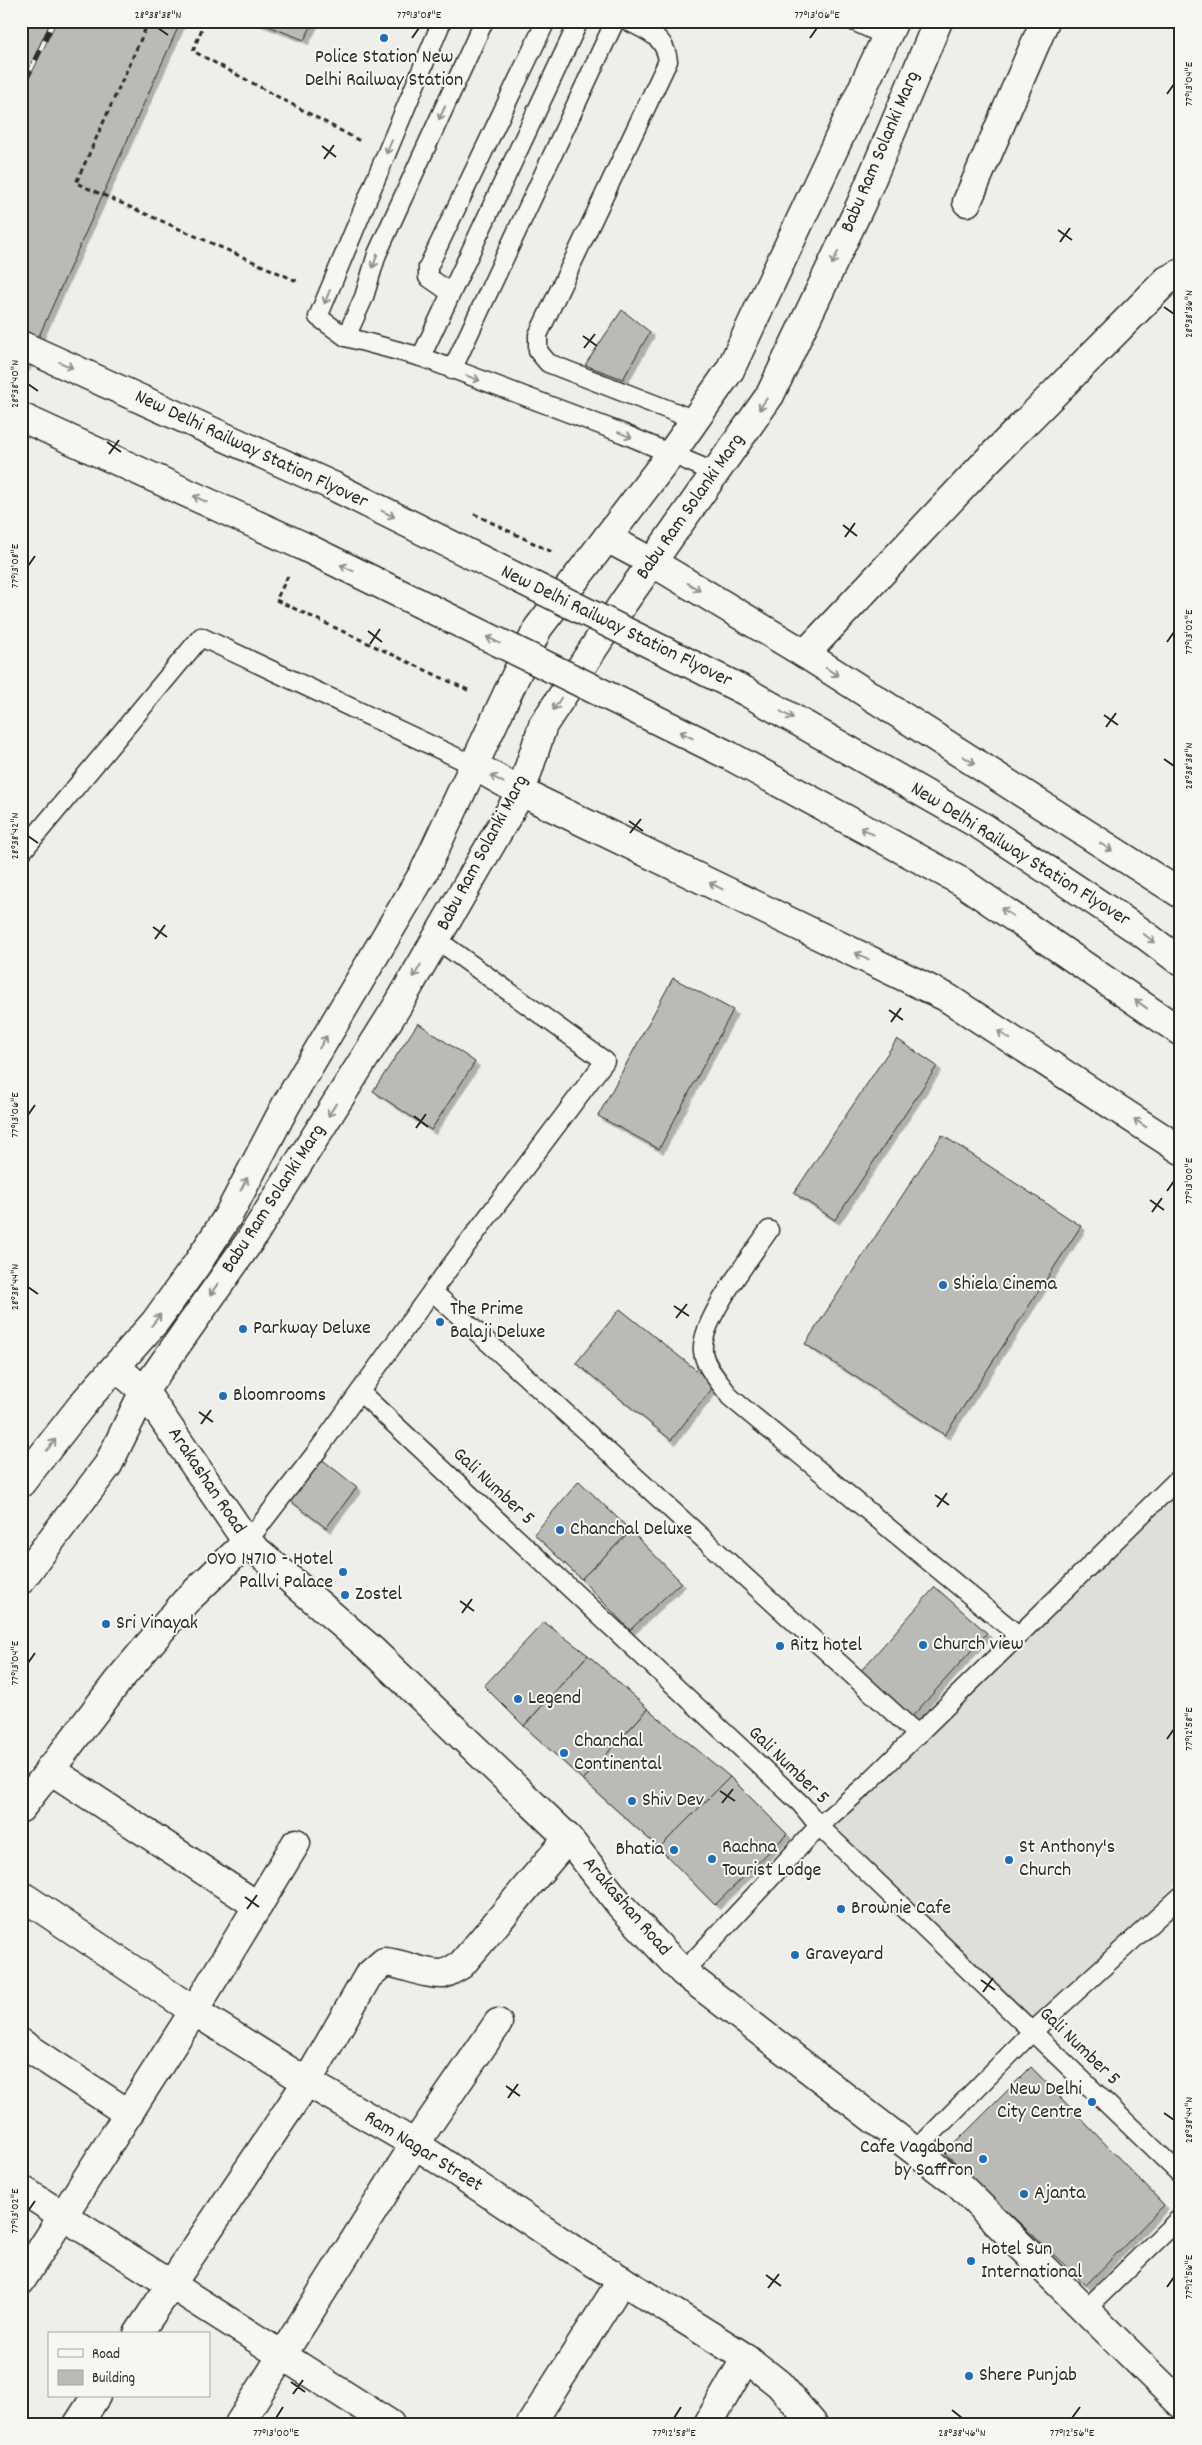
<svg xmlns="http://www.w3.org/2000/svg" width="1202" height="2445" font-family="Dekko,sans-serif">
<defs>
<filter id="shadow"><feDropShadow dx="4.5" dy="4.5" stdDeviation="0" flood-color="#0004"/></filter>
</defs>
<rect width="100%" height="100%" fill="#eeeeea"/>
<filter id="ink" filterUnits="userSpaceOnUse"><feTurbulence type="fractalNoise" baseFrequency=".02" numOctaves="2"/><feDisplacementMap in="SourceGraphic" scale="10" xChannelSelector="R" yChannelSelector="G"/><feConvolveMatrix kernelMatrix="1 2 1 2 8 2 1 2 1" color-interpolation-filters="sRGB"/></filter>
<g filter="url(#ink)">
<path fill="#dededb" d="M1181,1485V1879L1031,2026L832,1823L980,1687Z"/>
<g fill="#babab7" stroke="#2b2b2b" filter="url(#shadow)">
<path d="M21,21H181L25,367L21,365Z"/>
<path d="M21,21H51L21,85Z"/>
<path d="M255,21H314L304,40Z"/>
<path d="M622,310L650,332L623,379L585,365Z"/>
<path d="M673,978L733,1010L659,1149L598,1116Z"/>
<path d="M418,1023L475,1062L431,1130L373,1091Z"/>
<path d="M897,1039L937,1066L835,1220L794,1193Z"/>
<path d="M942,1135L1081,1226L945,1435L805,1344Z"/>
<path d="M620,1309L715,1385L671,1440L576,1363Z"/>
<path d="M320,1458L357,1487L326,1528L288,1499Z"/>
<path d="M579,1481L631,1531L581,1579L534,1534Z"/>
<path d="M631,1531L681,1582L630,1630L581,1579Z"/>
<path d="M935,1587L987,1633L909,1720L858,1674Z"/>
<path d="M544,1622L588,1655L524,1726L484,1686Z"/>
<path d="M588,1655L648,1709L583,1780L524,1726Z"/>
<path d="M648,1709L730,1777L659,1848L583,1780Z"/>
<path d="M730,1777L787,1834L715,1905L659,1848Z"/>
<path d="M1031,2067L1164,2205L1086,2285L945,2153Z"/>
</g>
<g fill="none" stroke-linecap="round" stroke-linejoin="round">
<defs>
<g id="service">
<path d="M484,21L377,254L364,297L346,337L421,357L622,433L716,473"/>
<path d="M628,21C648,32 665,36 668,61L538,335V351L548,363L695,420"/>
<path d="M853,21L886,36"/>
<path d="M451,293L428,277V267L546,21"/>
<path d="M346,337L318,317L442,21"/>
<path d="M421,357L579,21"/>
<path d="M452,370L615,21"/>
<path d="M21,853L201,637L473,765"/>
<path d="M769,1230C751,1257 700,1321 703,1351C704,1367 722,1384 730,1397L1018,1635"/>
<path d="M432,1291L918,1735"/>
<path d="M360,1392L801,1804L819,1826L1181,2175"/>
<path d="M247,1542L318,1450L432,1291L605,1061L436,939"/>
<path d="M683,1972L819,1826L867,1784L1181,1476"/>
<path d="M915,2151L1032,2032L1181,1896"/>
<path d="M1086,2309L1181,2217"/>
</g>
<g id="minor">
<path d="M967,202L1045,21"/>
<path d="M805,654L988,460L1167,280L1181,273"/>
<path d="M116,1367L144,1391L247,1542L372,1650L568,1838L621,1906L683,1972L959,2185L1181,2404"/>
<path d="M49,1769L258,1906"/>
<path d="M21,1808L118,1681L185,1602L247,1542"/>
<path d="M21,1895L194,2011L307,2082L415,2144L569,2247L746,2358L779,2384L813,2424"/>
<path d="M21,2043L129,2114"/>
<path d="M21,2189L390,2424"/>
<path d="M21,2281L194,2011L296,1843"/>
<path d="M138,2334L307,2082L368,1976L384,1962C404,1963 423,1975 443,1974C448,1973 455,1968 461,1965L568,1838"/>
<path d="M78,2424L96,2396"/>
<path d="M239,2424L415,2144L498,2023"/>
<path d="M531,2424L622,2280"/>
<path d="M708,2424L746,2358"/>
</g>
<g id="secondary">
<path d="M607,538L652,562L805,654L1181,894"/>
<path d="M745,691L983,827L1141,932L1181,962"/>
<path d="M730,756L962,882L1181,1032"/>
<path d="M473,765L521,792L946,997L1181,1150"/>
<path d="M21,1483L86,1400L155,1322L197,1264L228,1216L286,1105L424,872L538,628L671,454L730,370L894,21"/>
<path d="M21,1580L108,1465L144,1391L249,1242L398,1005L521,792L543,725L624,602L770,395L861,204L938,21"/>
</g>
</defs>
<use href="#service" stroke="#2b2b2b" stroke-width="21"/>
<use href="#minor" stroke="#2b2b2b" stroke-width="31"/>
<use href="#secondary" stroke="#2b2b2b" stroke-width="31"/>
<g stroke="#2b2b2b" stroke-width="3" stroke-dasharray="5 4" stroke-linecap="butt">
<path d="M149,21L76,183L299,282"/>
<path d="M205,21L193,51L360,141"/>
<path d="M474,514L552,552"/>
<path d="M288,576L276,600L470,691"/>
</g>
<use href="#service" stroke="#f6f6f2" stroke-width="18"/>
<use href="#minor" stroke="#f6f6f2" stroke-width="28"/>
<use href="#secondary" stroke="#f6f6f2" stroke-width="28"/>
<defs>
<path id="rail" d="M21,90L54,21"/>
</defs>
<use href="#rail" stroke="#2b2b2b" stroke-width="5.5"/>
<use href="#rail" stroke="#f6f6f2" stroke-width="4" stroke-dasharray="11" stroke-linecap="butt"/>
<defs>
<g id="secondary-bridge">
<path d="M21,345L333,486L745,691"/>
<path d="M21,417L303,546L730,756"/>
</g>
</defs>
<use href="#secondary-bridge" stroke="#2b2b2b" stroke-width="31" stroke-linecap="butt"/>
<use href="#secondary-bridge" stroke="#f6f6f2" stroke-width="28"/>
</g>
<defs><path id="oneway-shaft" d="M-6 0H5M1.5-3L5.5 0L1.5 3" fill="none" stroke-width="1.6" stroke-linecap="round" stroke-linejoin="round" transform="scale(1.25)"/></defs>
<g stroke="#90908e">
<use href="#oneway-shaft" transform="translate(442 113) rotate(115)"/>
<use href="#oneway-shaft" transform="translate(389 147) rotate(113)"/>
<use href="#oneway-shaft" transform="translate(835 258) rotate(116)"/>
<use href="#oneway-shaft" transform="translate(375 261) rotate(108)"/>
<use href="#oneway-shaft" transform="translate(327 297) rotate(112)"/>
<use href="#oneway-shaft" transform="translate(66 365) rotate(24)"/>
<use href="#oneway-shaft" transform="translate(473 378) rotate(21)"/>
<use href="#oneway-shaft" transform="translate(763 404) rotate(124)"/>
<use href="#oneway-shaft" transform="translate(625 435) rotate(22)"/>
<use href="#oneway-shaft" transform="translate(200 499) rotate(-155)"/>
<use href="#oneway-shaft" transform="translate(388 514) rotate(26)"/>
<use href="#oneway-shaft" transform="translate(347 568) rotate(-154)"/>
<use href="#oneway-shaft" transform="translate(694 587) rotate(31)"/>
<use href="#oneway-shaft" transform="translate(493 640) rotate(-154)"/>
<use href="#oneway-shaft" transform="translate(832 672) rotate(33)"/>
<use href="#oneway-shaft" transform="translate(557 704) rotate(123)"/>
<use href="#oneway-shaft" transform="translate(787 715) rotate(30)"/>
<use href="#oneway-shaft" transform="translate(686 735) rotate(-154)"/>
<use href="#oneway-shaft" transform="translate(969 760) rotate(32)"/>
<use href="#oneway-shaft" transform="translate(497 779) rotate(-151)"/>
<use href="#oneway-shaft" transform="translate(867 831) rotate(-152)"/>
<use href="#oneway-shaft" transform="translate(1106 847) rotate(32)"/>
<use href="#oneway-shaft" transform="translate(716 886) rotate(-154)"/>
<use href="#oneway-shaft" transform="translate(1007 912) rotate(-146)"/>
<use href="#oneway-shaft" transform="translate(1149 938) rotate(37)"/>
<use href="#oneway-shaft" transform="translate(862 956) rotate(-154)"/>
<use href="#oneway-shaft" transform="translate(417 971) rotate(120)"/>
<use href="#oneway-shaft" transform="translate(1141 1004) rotate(-144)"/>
<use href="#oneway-shaft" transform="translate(1004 1035) rotate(-147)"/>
<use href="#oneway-shaft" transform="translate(323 1042) rotate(-59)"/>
<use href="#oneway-shaft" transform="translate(332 1110) rotate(122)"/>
<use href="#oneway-shaft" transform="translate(1140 1123) rotate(-147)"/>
<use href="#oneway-shaft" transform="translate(244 1184) rotate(-62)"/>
<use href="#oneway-shaft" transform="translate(214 1289) rotate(125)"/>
<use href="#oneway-shaft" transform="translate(156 1320) rotate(-52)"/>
<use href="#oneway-shaft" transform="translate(51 1445) rotate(-52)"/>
</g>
</g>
<path fill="none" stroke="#2b2b2b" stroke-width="2" d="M158,28L168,35M412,38L419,28M810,38L817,28M1167,94L1174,84M322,146L336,157M324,159L334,145M1058,230L1072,240M1060,242L1070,228M1164,307L1174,314M583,336L597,346M584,348L595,334M28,384L38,391M107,442L121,452M109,454L119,440M843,525L857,536M845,537L855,523M28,566L35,556M368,631L382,642M1167,642L1174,632M370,644L380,629M1104,715L1118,725M1106,727L1116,713M1164,759L1174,766M629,821L643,831M630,833L641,819M28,836L38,843M153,927L167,937M155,939L165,925M889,1010L903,1020M891,1022L901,1008M28,1115L35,1105M414,1116L428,1127M416,1128L426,1114M1167,1191L1174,1181M1150,1200L1164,1210M1152,1212L1162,1198M28,1287L38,1294M674,1306L689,1316M676,1318L687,1304M199,1412L213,1422M201,1424L211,1410M935,1495L949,1505M937,1507L947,1493M460,1601L474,1611M462,1613L472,1599M28,1663L35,1653M1167,1739L1174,1729M720,1791L735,1801M722,1803L733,1789M245,1897L259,1907M247,1909L257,1895M981,1980L995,1990M983,1992L993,1978M506,2086L520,2096M508,2098L518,2084M1164,2113L1174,2120M28,2211L35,2201M766,2275L781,2286M1167,2287L1174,2277M768,2288L779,2274M291,2382L305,2392M293,2394L303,2380M952,2410L962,2418M276,2418L283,2407M674,2418L681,2407M1072,2418L1080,2407"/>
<g fill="#1f6fb2" stroke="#f6f6f2" stroke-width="2">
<circle cx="384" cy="38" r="5"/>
<circle cx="943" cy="1285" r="5"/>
<circle cx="440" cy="1322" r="5"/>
<circle cx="243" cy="1329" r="5"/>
<circle cx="223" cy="1396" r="5"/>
<circle cx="560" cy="1530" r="5"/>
<circle cx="343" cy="1572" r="5"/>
<circle cx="345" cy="1595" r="5"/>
<circle cx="106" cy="1624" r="5"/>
<circle cx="923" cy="1645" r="5"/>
<circle cx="780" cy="1646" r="5"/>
<circle cx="518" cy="1699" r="5"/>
<circle cx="564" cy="1753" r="5"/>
<circle cx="632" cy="1801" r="5"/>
<circle cx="674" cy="1850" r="5"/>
<circle cx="712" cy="1859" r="5"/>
<circle cx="1009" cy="1860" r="5"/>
<circle cx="841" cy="1909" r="5"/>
<circle cx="795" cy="1955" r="5"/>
<circle cx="1092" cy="2102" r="5"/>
<circle cx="983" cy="2159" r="5"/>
<circle cx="1024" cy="2194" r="5"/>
<circle cx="971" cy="2261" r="5"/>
<circle cx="969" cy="2376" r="5"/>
</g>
<g text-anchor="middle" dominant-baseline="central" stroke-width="4" stroke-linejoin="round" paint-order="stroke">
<g font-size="20" fill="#2b2b2b" stroke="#f6f6f2" text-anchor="start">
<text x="384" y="58" text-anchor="middle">Police Station New<tspan x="384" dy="23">Delhi Railway Station</tspan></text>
<text x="953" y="1285">Shiela Cinema</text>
<text x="450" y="1310">The Prime<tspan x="450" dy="23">Balaji Deluxe</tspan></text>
<text x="253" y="1329">Parkway Deluxe</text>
<text x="233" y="1396">Bloomrooms</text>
<text x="570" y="1530">Chanchal Deluxe</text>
<text x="333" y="1560" text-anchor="end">OYO 14710 - Hotel<tspan x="333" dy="23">Pallvi Palace</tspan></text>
<text x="355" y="1595">Zostel</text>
<text x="116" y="1624">Sri Vinayak</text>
<text x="933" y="1645">Church view</text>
<text x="790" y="1646">Ritz hotel</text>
<text x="528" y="1699">Legend</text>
<text x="574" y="1742">Chanchal<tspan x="574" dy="23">Continental</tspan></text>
<text x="642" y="1801">Shiv Dev</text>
<text x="722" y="1848">Rachna<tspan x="722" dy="23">Tourist Lodge</tspan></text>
<text x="1019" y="1848">St Anthony's<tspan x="1019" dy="23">Church</tspan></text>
<text x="664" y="1850" text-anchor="end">Bhatia</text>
<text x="851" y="1909">Brownie Cafe</text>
<text x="805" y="1955">Graveyard</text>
<text x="1082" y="2090" text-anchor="end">New Delhi<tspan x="1082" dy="23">City Centre</tspan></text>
<text x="973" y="2148" text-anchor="end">Cafe Vagabond<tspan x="973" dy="23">by Saffron</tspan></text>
<text x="1034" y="2194">Ajanta</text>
<text x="981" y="2250">Hotel Sun<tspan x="981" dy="23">International</tspan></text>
<text x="979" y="2376">Shere Punjab</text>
</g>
<g font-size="20" fill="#2b2b2b" stroke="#f6f6f2">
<text transform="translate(881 152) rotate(-67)">Babu Ram Solanki Marg</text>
<text transform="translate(251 450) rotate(25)">New Delhi Railway Station Flyover</text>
<text transform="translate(691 507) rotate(-55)">Babu Ram Solanki Marg</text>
<text transform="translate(616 627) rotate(26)">New Delhi Railway Station Flyover</text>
<text transform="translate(483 853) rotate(-62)">Babu Ram Solanki Marg</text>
<text transform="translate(1020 855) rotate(32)">New Delhi Railway Station Flyover</text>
<text transform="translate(274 1199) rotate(-57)">Babu Ram Solanki Marg</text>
<text transform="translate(206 1481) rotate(56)">Arakashan Road</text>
<text transform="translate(493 1487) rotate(43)">Gali Number 5</text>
<text transform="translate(788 1766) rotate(44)">Gali Number 5</text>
<text transform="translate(626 1907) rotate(49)">Arakashan Road</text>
<text transform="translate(1079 2047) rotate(44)">Gali Number 5</text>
<text transform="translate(423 2152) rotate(32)">Ram Nagar Street</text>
</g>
</g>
<rect width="1202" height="2445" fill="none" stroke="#f6f6f2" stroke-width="55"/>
<rect x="48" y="2332" width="162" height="65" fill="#f6f6f2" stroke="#a5a5a2"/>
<rect x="58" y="2349" width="25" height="8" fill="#f6f6f2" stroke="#a5a5a2"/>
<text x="92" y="2358" font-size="15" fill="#2b2b2b">Road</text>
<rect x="58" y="2370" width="25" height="15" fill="#babab7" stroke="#a5a5a2"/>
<text x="92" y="2382" font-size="15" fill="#2b2b2b">Building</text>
<rect x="28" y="28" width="1146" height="2390" fill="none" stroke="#2b2b2b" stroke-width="2"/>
<g font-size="12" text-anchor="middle" fill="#2b2b2b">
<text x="158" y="18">28°38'38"N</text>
<text x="419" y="18">77°13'08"E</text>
<text x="817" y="18">77°13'06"E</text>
<text transform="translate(1188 84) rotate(-90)" y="4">77°13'04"E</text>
<text transform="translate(1188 314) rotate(-90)" y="4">28°38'36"N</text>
<text transform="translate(14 384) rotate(-90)" y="4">28°38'40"N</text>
<text transform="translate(14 566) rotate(-90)" y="4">77°13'08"E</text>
<text transform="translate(1188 632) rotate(-90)" y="4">77°13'02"E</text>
<text transform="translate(1188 766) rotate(-90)" y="4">28°38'38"N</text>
<text transform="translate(14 836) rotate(-90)" y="4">28°38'42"N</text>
<text transform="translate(14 1115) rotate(-90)" y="4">77°13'06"E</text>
<text transform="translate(1188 1181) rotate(-90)" y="4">77°13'00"E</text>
<text transform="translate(14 1287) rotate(-90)" y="4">28°38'44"N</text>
<text transform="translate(14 1663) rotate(-90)" y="4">77°13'04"E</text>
<text transform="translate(1188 1729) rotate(-90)" y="4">77°12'58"E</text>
<text transform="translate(1188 2120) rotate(-90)" y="4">28°38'44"N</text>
<text transform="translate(14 2211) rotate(-90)" y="4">77°13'02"E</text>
<text transform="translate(1188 2277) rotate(-90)" y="4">77°12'56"E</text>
<text x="276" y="2436">77°13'00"E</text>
<text x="674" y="2436">77°12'58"E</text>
<text x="962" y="2436">28°38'46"N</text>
<text x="1072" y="2436">77°12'56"E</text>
</g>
</svg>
